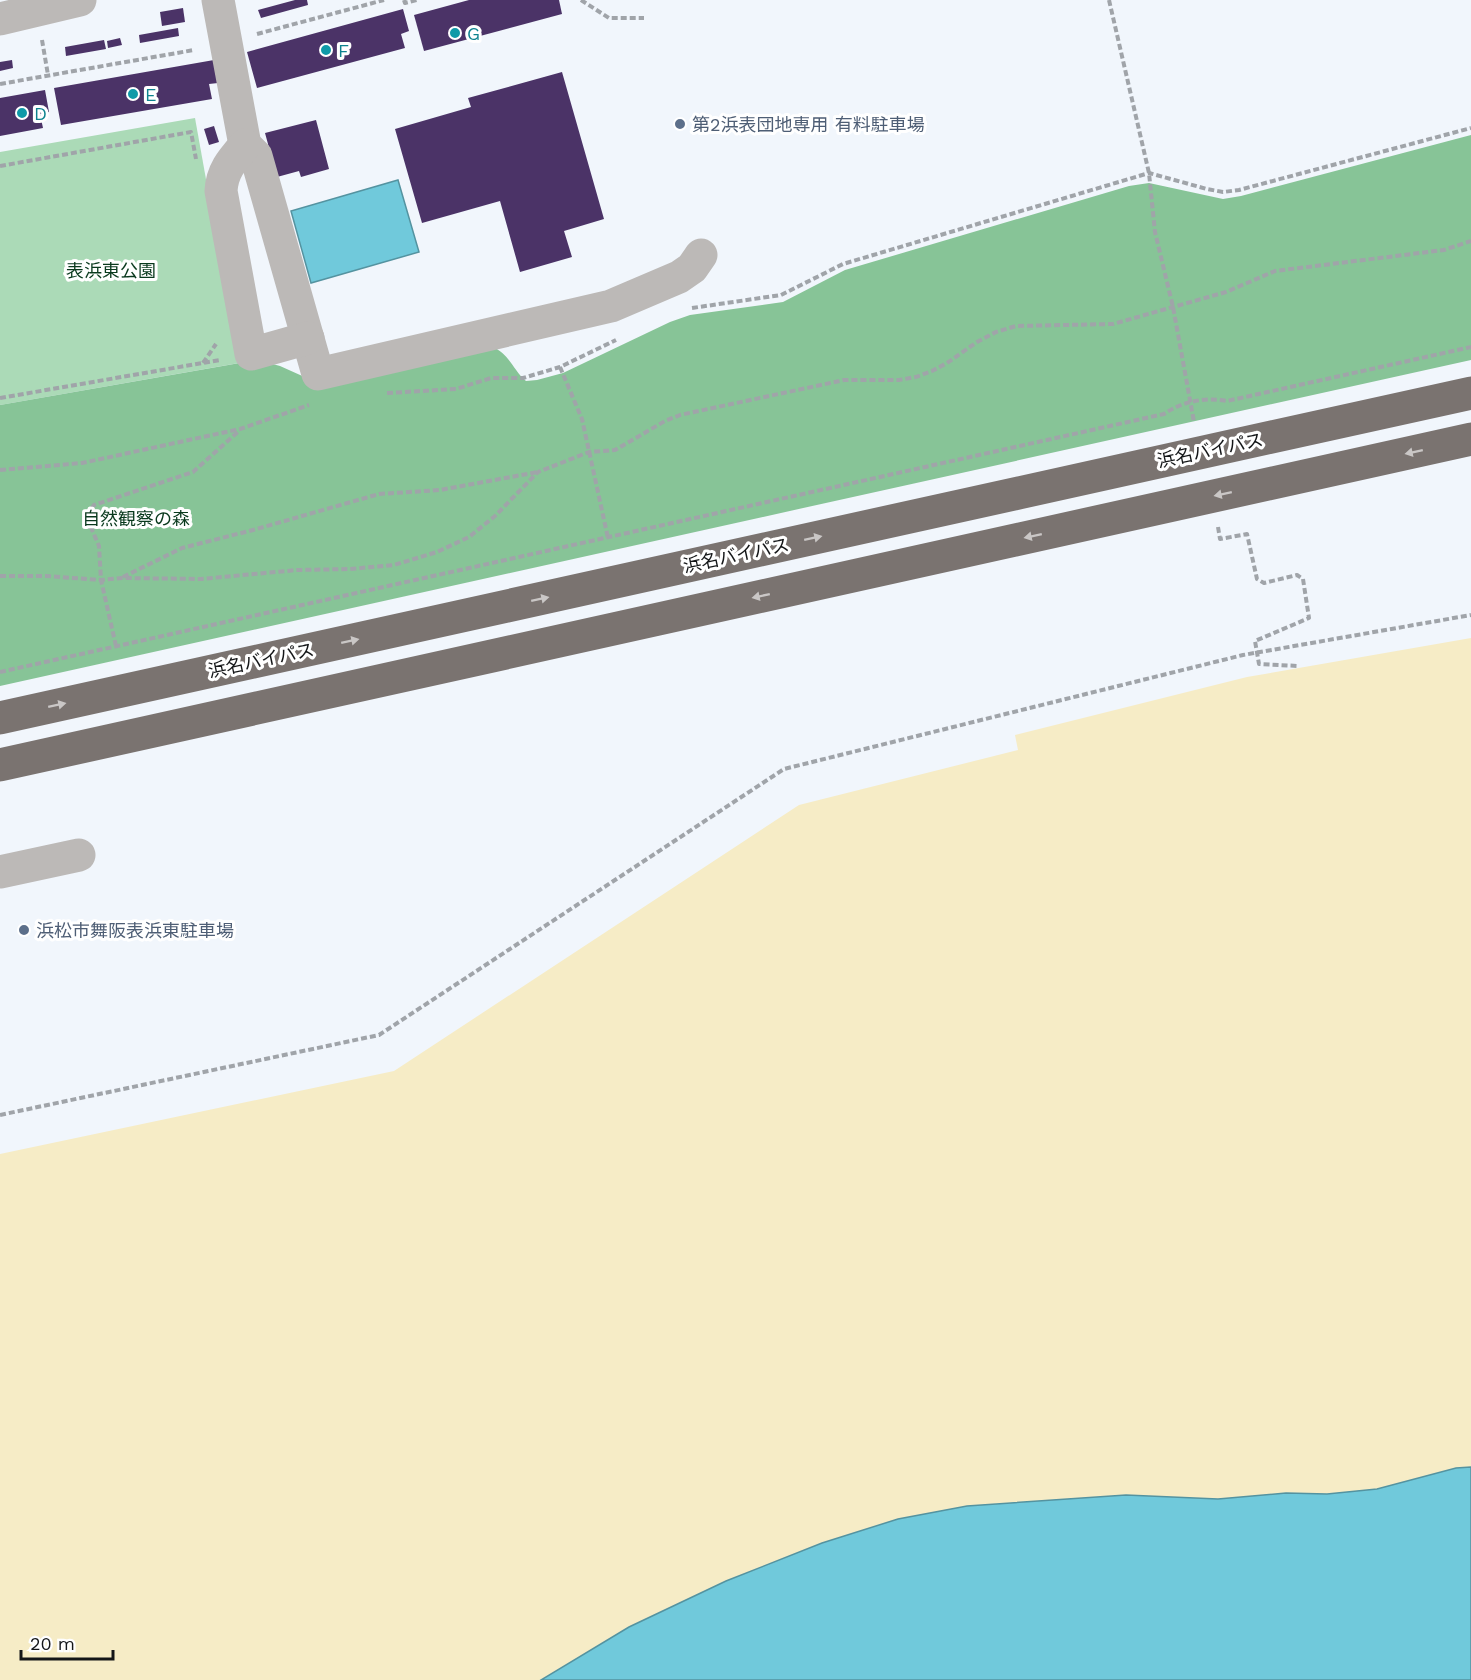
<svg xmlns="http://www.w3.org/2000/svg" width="1471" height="1680" font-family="'Work Sans','Noto Sans JP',sans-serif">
<rect width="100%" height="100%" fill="#f1f6fc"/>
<path fill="#abdab7" d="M195,118L239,363L0,405V152Z"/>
<path fill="#87c497" d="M1471,135V360L0,686V405L251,361L265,362L280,366L309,379L492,347C509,353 513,370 526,381L537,380L563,373L670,322L690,315L783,302L845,270L1129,186L1149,183L1223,199L1241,196Z"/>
<path fill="#f6ecc6" d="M1471,638V1467L1456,1468L1377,1489L1327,1494L1286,1493L1218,1499L1126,1495L967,1506L898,1519L822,1543L726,1581L629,1627L541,1680H0V1154L394,1071L799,805L1018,750L1015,735L1247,677Z"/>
<g fill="#70c9db" stroke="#5493a0" stroke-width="1.5">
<path d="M398,180L419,252L311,283L291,211Z"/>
<path d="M1471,1467V1680H541L629,1627L726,1581L822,1543L898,1519L967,1506L1126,1495L1218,1499L1286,1493L1327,1494L1377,1489L1456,1468Z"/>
</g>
<g fill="#4b3367">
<path d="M295,0H307L308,5L261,18L258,10Z"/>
<path d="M469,0H559L562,14L424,51L414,15Z"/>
<path d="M183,8L185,22L162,26L160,12Z"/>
<path d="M403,9L409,31L401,34L405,48L257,88L247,52Z"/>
<path d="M178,28L179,36L140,43L139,35Z"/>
<path d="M120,38L122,45L108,48L107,41Z"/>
<path d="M104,40L106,49L66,56L65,47Z"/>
<path d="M12,60L13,68L0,71V62Z"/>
<path d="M214,60L218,83L209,84L212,99L61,125L54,88Z"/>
<path d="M562,72L604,219L564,231L572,257L520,272L500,201L422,223L395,129L471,107L468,98Z"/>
<path d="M45,90L49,112L40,114L43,128L0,136V98Z"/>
<path d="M316,120L329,169L301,177L299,171L277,177L265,133Z"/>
<path d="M214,126L219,142L209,145L204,129Z"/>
</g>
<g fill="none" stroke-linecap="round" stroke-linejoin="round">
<g stroke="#a0a4a9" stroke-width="4" stroke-dasharray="6 3" stroke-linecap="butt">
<path d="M404,0L405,3L417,0"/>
<path d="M581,0L609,18H644"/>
<path d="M1109,0L1149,173L1155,232L1173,307L1194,422"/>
<path d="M257,34L384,0"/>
<path d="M42,40L48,75"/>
<path d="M0,84L194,50"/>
<path d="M0,166L191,132L196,159"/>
<path d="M692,308L781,295L843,264L1149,173L1207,189L1223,192L1239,190L1471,128"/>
<path d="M203,363L216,344"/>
<path d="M560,367L582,419L608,538"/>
<path d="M387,393L456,389L491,378H523L560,367L616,340"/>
<path d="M0,398L220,360"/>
<path d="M0,470L82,463L240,429L309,405"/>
<path d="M1218,527L1220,539L1247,534L1257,579L1264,583L1297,575L1303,579L1309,618L1255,641L1259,664L1298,666"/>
<path d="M0,576H46L101,580L122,578L201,579L297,570L350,569L394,565L437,552L469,537L495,516L538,472L589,452L615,450L665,421L680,415L844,380H899L916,377L932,371L947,363L977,342L996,332L1016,326L1113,324L1226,292L1275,271L1444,250L1471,241"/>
<path d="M123,577L182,548L253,530L379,494L440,490L538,472"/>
<path d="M116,646L101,580L99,546L86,516L94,505L193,472L239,431"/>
<path d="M0,672L1164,414C1183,401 1205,397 1227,401L1471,347"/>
<path d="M0,1115L379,1035L784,769L1243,655L1471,615"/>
</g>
<g stroke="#bcb9b7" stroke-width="33">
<path d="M218,0L245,145L256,156L318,374L611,306L679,277L692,268L701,255"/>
<path d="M0,19L80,0"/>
<path d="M245,145C232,160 222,171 221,191L251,354L308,338"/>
<path d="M0,872L79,855"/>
</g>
<g stroke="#7a7370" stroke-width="33">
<path d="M0,718L1471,393"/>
<path d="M0,765L1471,439"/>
</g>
</g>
<defs><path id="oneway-solid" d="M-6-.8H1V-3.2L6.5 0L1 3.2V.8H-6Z" transform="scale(1.5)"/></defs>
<g fill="#cac7c6">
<use href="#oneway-solid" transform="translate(1414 452) rotate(168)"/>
<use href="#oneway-solid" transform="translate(1223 494) rotate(168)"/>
<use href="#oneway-solid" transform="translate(1033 536) rotate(168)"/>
<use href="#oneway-solid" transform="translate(813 538) rotate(-12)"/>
<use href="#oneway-solid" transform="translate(761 596) rotate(168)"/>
<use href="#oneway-solid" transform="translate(540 599) rotate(-12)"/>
<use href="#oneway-solid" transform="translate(350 641) rotate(-12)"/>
<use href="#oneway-solid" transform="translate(57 705) rotate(-12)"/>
</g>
<g fill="#0f9aa8" stroke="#fff" stroke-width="2">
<circle cx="455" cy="33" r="6"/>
<circle cx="326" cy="50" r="6"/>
<circle cx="133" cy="94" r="6"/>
<circle cx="22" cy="113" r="6"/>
</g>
<g fill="#5c6f8a" stroke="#fff" stroke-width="2">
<circle cx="680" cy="124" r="6"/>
<circle cx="24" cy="930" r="6"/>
</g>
<g text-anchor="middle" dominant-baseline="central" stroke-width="6" stroke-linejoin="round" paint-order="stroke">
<g font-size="18" fill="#0d838f" stroke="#fff" text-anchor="start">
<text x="467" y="33">G</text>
<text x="338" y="50">F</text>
<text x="145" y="94">E</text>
<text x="34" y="113">D</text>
</g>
<g font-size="18" fill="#4e5e75" stroke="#fff" text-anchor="start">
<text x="692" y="124">第2浜表団地専用 有料駐車場</text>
<text x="36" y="930">浜松市舞阪表浜東駐車場</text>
</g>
<g font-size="18" fill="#09391d" stroke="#fff">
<text x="111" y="270">表浜東公園</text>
<text x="136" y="518">自然観察の森</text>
</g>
<g font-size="18" fill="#141618" stroke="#fff">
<text transform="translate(1210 450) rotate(-12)">浜名バイパス</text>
<text transform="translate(736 555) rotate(-12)">浜名バイパス</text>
<text transform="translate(261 660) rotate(-12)">浜名バイパス</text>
</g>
</g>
<path d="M21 1650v9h92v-9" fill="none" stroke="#141618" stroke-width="3"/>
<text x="30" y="1650" font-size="18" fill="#141618" stroke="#ffffff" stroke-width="4.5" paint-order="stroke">20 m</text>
</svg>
